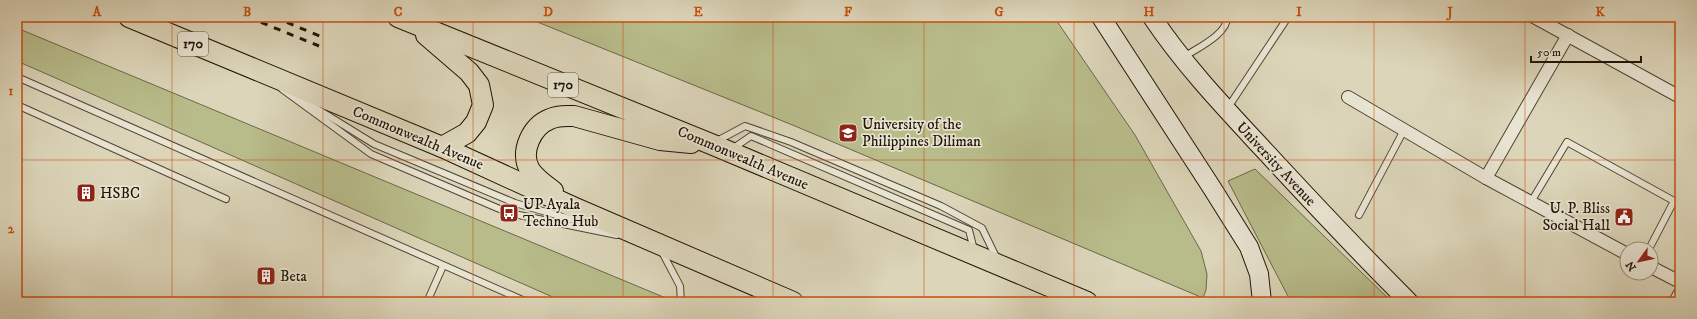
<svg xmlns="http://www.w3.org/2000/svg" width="1697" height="319" font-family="'IM FELL DW Pica',serif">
<rect width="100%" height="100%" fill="#dcd5b9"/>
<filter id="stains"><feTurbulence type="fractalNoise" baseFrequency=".005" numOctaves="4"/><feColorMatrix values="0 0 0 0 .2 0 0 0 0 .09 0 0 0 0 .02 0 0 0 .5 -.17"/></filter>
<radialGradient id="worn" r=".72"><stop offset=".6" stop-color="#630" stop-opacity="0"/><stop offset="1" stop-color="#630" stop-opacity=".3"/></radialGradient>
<g fill="#b8bb8a" stroke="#6c6748">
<path d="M525,17H1054L1135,135L1201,251L1207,274L1206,290L1203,298L795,126Z"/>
<path d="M17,28L673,301L672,302H564L17,61Z"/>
<path d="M1255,169L1392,302H1291L1228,181Z"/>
</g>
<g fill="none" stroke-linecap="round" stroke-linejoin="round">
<defs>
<g id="lane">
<path d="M1184,57C1197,48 1228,34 1227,17"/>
<path d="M17,77L527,302"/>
<path d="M282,89L371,154L509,213L617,235"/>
<path d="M298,97L374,144L515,203L591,225"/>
<path d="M17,105L226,199"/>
<path d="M1227,109L1288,17"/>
<path d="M717,141L745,126L791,142L941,206L982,228L997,259"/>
<path d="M732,149L751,136L969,230L974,250"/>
<path d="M1531,202L1567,142L1674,201L1649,249"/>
<path d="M1359,215L1404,130"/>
<path d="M662,252L680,286L681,302"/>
<path d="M427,302L443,266"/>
</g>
<g id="street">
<path d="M1534,17L1680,97"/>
<path d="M1348,97L1486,178L1627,254"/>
<path d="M1486,178L1568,35"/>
<path d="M1651,267L1680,282"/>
<path d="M1675,302L1680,293"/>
</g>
<g id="secondary">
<path d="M1101,17L1212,188L1249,247L1259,274L1262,302"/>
<path d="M1152,17C1184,65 1224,107 1263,149C1311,201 1359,252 1409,302"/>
</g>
<g id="primary">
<path d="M129,17L442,147L573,207L793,302"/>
<path d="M398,17L711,144L1087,302"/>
<path d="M426,35L469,72L479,85L483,105L476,122L467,133L442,147"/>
<path d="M553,191C545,185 535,178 530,170C519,152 532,126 550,119C558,115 566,116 574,116L660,140L691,143"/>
</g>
</defs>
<use href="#lane" stroke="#4f4434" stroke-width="8"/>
<use href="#street" stroke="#4f4434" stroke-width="14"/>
<use href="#secondary" stroke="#201307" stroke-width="20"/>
<use href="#primary" stroke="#201307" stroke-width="22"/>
<use href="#lane" stroke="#e8e4d2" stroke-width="6"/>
<use href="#street" stroke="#e8e4d2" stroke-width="12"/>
<use href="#secondary" stroke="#e8e4d2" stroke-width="18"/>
<use href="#primary" stroke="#dcd5b9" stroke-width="20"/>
<g stroke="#201307" stroke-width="3" stroke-dasharray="7 7" stroke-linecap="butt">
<path d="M248,17L319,46"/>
<path d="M274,17L322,37"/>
</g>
</g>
<path fill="none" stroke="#ca4e0b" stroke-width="1" stroke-opacity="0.55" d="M172,17V302M323,17V302M473,17V302M623,17V302M773,17V302M924,17V302M1074,17V302M1224,17V302M1374,17V302M1525,17V302M17,160H1680"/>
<defs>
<symbol id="university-square" viewBox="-11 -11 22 22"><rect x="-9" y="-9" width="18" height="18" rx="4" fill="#8f2418" stroke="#e8e4d2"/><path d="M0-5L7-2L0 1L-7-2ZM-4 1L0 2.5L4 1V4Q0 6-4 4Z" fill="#fff"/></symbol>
<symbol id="building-square" viewBox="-11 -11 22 22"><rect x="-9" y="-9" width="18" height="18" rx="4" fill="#8f2418" stroke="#e8e4d2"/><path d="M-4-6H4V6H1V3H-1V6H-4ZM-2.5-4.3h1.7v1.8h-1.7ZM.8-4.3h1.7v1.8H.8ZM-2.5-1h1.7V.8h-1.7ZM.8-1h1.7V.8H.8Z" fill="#fff"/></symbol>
<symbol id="bus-square" viewBox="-11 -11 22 22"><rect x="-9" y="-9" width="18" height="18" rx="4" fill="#8f2418" stroke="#e8e4d2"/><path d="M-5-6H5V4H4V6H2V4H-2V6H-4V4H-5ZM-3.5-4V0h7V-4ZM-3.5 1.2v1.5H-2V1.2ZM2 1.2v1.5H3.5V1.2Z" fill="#fff"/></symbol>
<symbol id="civic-square" viewBox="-11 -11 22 22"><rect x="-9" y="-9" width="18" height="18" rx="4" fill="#8f2418" stroke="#e8e4d2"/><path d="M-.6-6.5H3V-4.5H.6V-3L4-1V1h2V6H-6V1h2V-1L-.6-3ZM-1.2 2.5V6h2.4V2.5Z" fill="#fff"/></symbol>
</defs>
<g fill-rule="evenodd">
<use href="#university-square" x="837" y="122" width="22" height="22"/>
<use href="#building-square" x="75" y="182" width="22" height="22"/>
<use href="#bus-square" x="498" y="202" width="22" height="22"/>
<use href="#civic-square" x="1613" y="206" width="22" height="22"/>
<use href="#building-square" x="255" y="265" width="22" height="22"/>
</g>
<g text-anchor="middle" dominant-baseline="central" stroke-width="3.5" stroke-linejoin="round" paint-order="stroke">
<g fill="#e8e4d2" stroke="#5c5244" stroke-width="1">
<rect x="178" y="32" width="30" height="24" rx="3"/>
<rect x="548" y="73" width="30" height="24" rx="3"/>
</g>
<g font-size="14" font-weight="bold" fill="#201307">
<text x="193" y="44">170</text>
<text x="563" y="85">170</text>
</g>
<g font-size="15" fill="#201307" stroke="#e8e4d2" text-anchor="start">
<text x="862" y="124">University of the<tspan x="862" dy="17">Philippines Diliman</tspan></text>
<text x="100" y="193">HSBC</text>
<text x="523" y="204">UP Ayala<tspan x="523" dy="17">Techno Hub</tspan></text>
<text x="1610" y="208" text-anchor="end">U. P. Bliss<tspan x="1610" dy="17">Social Hall</tspan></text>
<text x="280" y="276">Beta</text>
</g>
<g font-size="15" fill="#201307" stroke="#e8e4d2">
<text transform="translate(418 138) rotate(23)">Commonwealth Avenue</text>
<text transform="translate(743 158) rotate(23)">Commonwealth Avenue</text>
<text transform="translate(1276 164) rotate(47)">University Avenue</text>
</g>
</g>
<rect width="1697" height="319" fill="none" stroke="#dcd5b9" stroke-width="44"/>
<g transform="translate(1639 261) rotate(237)"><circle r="19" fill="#e8e4d2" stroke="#989081"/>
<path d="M0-3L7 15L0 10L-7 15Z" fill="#8f2418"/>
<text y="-6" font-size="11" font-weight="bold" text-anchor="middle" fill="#201307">N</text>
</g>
<path d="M1531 56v6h110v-6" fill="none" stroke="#201307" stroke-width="2"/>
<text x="1537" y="56" font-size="12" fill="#201307" stroke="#e8e4d2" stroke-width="3" paint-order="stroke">50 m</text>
<rect x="22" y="22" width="1653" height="275" fill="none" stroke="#ca4e0b" stroke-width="1.5"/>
<g font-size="13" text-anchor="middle" font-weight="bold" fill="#ca4e0b">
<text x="97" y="16">A</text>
<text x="247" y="16">B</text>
<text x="398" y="16">C</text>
<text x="548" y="16">D</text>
<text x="698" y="16">E</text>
<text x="848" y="16">F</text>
<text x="999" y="16">G</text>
<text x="1149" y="16">H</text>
<text x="1299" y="16">I</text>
<text x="1450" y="16">J</text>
<text x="1600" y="16">K</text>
<text x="11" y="95">1</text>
<text x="11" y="233">2</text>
</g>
<rect width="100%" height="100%" filter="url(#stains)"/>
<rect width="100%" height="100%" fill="url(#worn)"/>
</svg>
